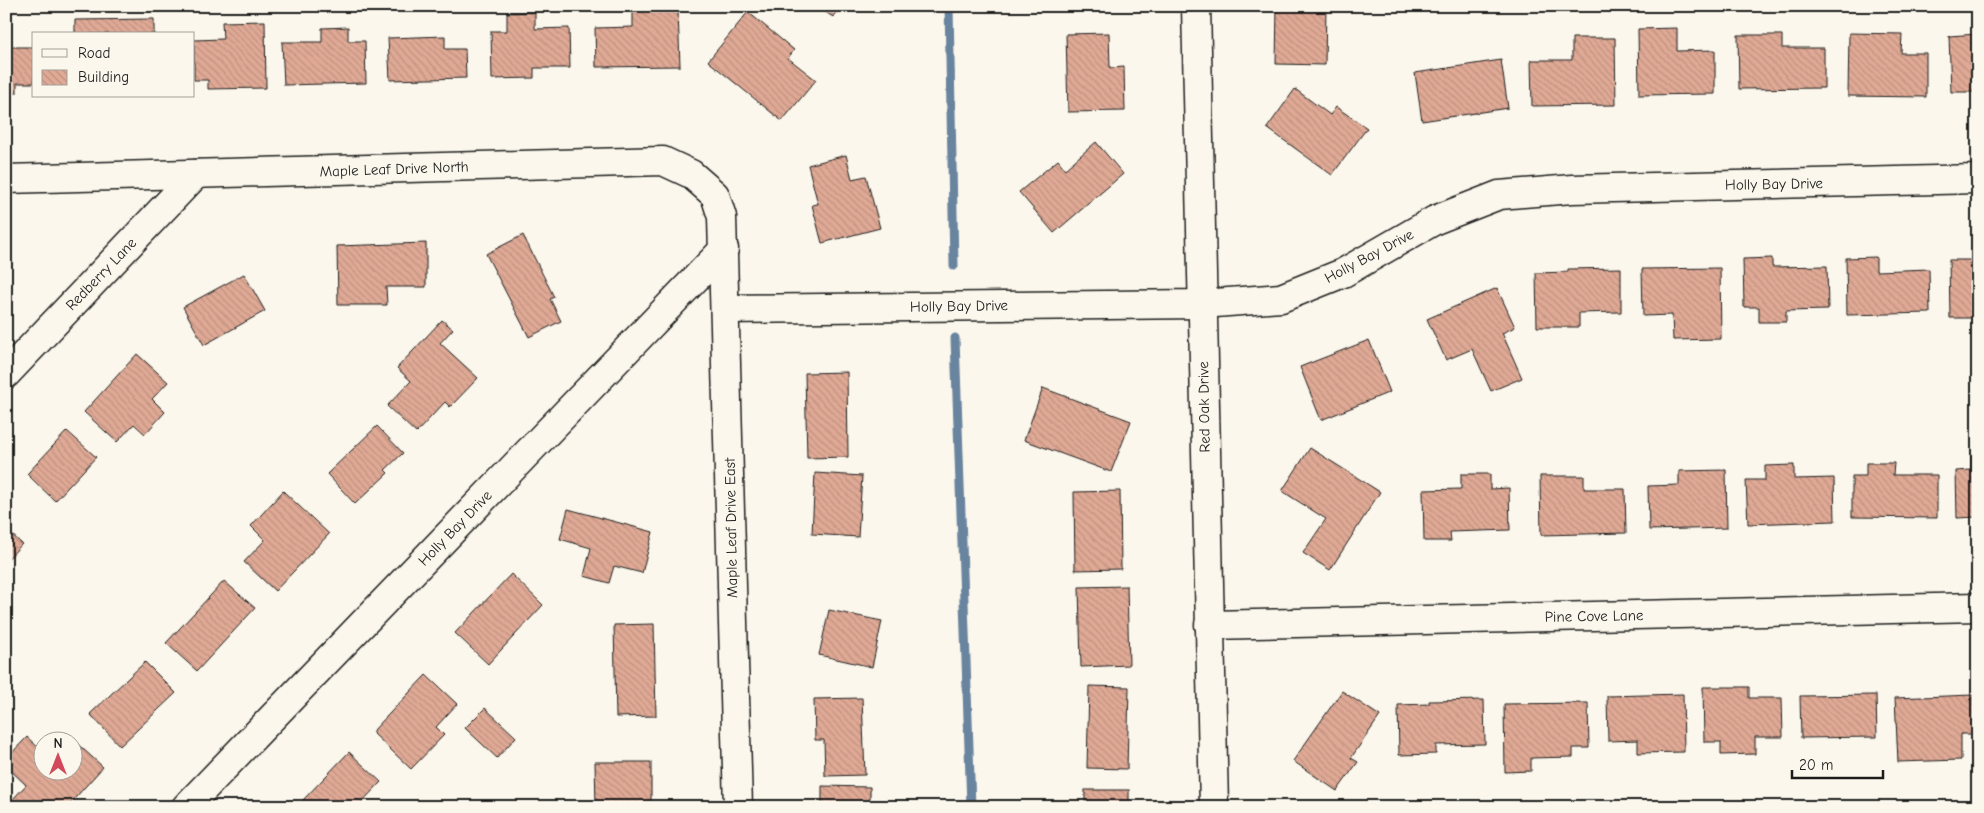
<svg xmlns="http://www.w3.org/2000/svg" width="1984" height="813" font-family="'Comic Neue',sans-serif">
<defs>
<pattern id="building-back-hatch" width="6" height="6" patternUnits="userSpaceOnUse" patternTransform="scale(1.25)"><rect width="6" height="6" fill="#dfa995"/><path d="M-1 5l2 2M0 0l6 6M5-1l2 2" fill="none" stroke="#bf9180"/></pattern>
</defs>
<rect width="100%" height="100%" fill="#fbf7ec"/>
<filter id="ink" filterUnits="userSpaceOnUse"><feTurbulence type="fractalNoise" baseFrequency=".02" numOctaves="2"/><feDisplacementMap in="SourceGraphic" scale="10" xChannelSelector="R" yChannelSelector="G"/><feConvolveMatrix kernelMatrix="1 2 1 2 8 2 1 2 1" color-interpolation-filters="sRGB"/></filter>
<g filter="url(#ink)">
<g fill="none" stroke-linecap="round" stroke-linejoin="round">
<g stroke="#69849f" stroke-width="9">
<path d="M949,6L954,266"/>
<path d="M955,338L971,807"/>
</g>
</g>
<g fill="url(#building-back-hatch)" stroke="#1c1c1c">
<path d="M816,6H840L833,17Z"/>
<path d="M1066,6H1116L1066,8Z"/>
<path d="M1277,6H1326L1325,65L1276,64Z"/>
<path d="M678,10L680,66L596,67L595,28L633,27V11Z"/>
<path d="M535,12V29L569,28L570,68H534V78L492,79L491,31H507V13Z"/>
<path d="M748,12L794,50L788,58L816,80L782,121L708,61Z"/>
<path d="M154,19V34H75V20Z"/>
<path d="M265,21L266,88L208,89V80H194V40L223,39L222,22Z"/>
<path d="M348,27V41H365L366,83L284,85L282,42H322V28Z"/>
<path d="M1677,28V51L1715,50V94L1639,95L1638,29Z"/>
<path d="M1109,33L1110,68L1124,67L1125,111L1068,112L1066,34Z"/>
<path d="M1849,33L1902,34L1901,53H1926V97L1848,96Z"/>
<path d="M1978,34V92H1951L1949,36Z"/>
<path d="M1738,35H1782V48H1824V88L1739,89Z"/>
<path d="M445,36V49H465L466,78L390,80L388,38Z"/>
<path d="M1572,38H1615L1616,105L1532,106L1531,60H1572Z"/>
<path d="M6,47H34V83H17V93H6Z"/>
<path d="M1501,60L1508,108L1422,121L1415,73Z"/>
<path d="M1295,89L1330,115L1336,107L1367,128L1332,175L1267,128Z"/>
<path d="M1096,142L1123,174L1054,233L1019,192L1058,160L1065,169Z"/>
<path d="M846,155L852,179L866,176L880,228L822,243L812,205L818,204L808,165Z"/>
<path d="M523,235L554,297L550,299L561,321L529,337L486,254Z"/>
<path d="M426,243V287H386L387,305H338L337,246Z"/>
<path d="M1876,257V271L1929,269L1930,313L1847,315L1846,258Z"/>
<path d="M1772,258V267L1827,266L1828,310L1786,311V322H1759V307H1744L1743,259Z"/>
<path d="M1949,260H1978V318H1950Z"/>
<path d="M1621,268V312L1579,313V327H1537L1536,273L1568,272V269Z"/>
<path d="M1720,268L1721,339L1673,340L1672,315L1643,316L1642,269Z"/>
<path d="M244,274L265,311L204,345L183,307Z"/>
<path d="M1497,288L1515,327L1502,333L1522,378L1491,391L1472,349L1446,360L1427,319Z"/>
<path d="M442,320L453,329L440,343L478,378L450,407L445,402L416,433L387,406L411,381L397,368Z"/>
<path d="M1369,340L1390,392L1321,420L1300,367Z"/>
<path d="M137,354L168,382L152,399L165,412L145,434L134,424L117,442L84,412Z"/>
<path d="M847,372L848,457L807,458L805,373Z"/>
<path d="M1043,388L1131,421L1111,472L1024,440Z"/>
<path d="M377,426L403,453L385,470L388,473L355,504L327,474Z"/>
<path d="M67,431L96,457L55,501L27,474Z"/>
<path d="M1310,448L1380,492L1330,570L1303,553L1326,519L1282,491Z"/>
<path d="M1971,456H1978V517L1957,518L1956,471L1971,470Z"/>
<path d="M1866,463H1894L1893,475H1937V518L1852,517V476H1866Z"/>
<path d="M1794,465V479L1834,478L1835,521L1748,524L1746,480H1765V466Z"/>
<path d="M1726,470L1727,528L1649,530L1648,486L1679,485V471Z"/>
<path d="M815,473L862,476L858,537L812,534Z"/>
<path d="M1461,474H1490V489L1509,488L1510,530L1450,532L1451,541H1424L1423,490L1461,489Z"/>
<path d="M1540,476H1584V489H1625L1626,533L1541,535Z"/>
<path d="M283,491L329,534L275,591L244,562L265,540L251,526Z"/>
<path d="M1120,491L1121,569L1075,570L1074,492Z"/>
<path d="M568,509L653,532L642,573L614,566L609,583L584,576L591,548L560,539Z"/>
<path d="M6,529L22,544L6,561Z"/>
<path d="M511,574L543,605L488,664L455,633Z"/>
<path d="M224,581L255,608L197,671L166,643Z"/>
<path d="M1127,586L1129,665L1081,667L1079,587Z"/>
<path d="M829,610L882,621L872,667L819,655Z"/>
<path d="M654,624L656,716L616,717L614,625Z"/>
<path d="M145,662L176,693L120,746L90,714Z"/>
<path d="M426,675L457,704L436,727L444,735L411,769L372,732Z"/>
<path d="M1089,686L1129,687L1127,769L1087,768Z"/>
<path d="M1703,687H1749V698H1782L1783,737H1755V754L1721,755V742H1704Z"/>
<path d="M1342,691L1380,716L1351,758L1358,762L1337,791L1293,761Z"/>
<path d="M1683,694L1684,752L1638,753V740L1608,741L1607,696Z"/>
<path d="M1876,695L1877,737L1801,738L1800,696Z"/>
<path d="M1973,695L1975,734H1961V760L1898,762L1895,698Z"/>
<path d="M862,698L865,775L825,776L824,740H815L814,699Z"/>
<path d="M1484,700L1485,744L1436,745V754L1399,755L1398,705L1429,704V701Z"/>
<path d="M1588,703L1589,748H1573V757L1531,758V771L1505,772L1504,704Z"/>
<path d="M485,708L516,737L497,758L465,728Z"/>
<path d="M27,737L42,751V770H72V740H68L71,738L103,767L67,807H21L13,799L26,785L6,766V759Z"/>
<path d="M349,752L381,782L357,807H310L303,800Z"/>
<path d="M595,762H651V807H596Z"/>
<path d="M822,786L870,787V807H822Z"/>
<rect x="1085" y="790" width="44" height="17"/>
</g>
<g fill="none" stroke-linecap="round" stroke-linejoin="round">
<defs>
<g id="minor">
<path d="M1196,6L1214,807"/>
<path d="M6,179L663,161L691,174L715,195L722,217L738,807"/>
<path d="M725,309L1202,304L1281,298L1343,273L1435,220L1499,195L1572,189L1978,179"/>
<path d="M6,374L196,174"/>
<path d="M1209,625L1978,607"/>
<path d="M186,807L724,249"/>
</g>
</defs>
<use href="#minor" stroke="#1c1c1c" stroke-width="31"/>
<use href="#minor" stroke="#fbf7ec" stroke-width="28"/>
</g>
</g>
<g text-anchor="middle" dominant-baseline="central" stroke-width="4.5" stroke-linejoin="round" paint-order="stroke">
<g font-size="15" fill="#1c1c1c" stroke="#fbf7ec">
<text transform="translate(394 169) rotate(-2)">Maple Leaf Drive North</text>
<text transform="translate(1774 184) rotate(-1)">Holly Bay Drive</text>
<text transform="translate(1369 256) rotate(-28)">Holly Bay Drive</text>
<text transform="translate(101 274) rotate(-46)">Redberry Lane</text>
<text transform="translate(959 306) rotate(-1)">Holly Bay Drive</text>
<text transform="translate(1204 407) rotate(-91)">Red Oak Drive</text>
<text transform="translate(455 528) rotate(-46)">Holly Bay Drive</text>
<text transform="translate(731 528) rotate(-91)">Maple Leaf Drive East</text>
<text transform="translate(1594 616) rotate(-1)">Pine Cove Lane</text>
</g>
</g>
<rect width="1984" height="813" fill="none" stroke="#fbf7ec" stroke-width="25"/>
<rect x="12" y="12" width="1959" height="788" fill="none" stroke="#1c1c1c" stroke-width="2" filter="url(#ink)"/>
<rect x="32" y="32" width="162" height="65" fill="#fbf7ec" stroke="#a29f99"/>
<rect x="42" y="49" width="25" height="8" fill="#fbf7ec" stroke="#a29f99"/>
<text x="78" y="58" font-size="15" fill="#1c1c1c">Road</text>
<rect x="42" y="70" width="25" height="15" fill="url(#building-back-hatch)" stroke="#a29f99"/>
<text x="78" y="82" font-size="15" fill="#1c1c1c">Building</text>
<g transform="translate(58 756)"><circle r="24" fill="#fbf7ec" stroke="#a29f99"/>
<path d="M0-4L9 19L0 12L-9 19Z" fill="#d1495b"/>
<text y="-8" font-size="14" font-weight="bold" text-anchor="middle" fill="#1c1c1c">N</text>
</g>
<path d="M1792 770v8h91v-8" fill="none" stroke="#1c1c1c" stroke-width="2.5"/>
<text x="1799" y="770" font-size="15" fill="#1c1c1c" stroke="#fbf7ec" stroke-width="4" paint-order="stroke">20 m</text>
</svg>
